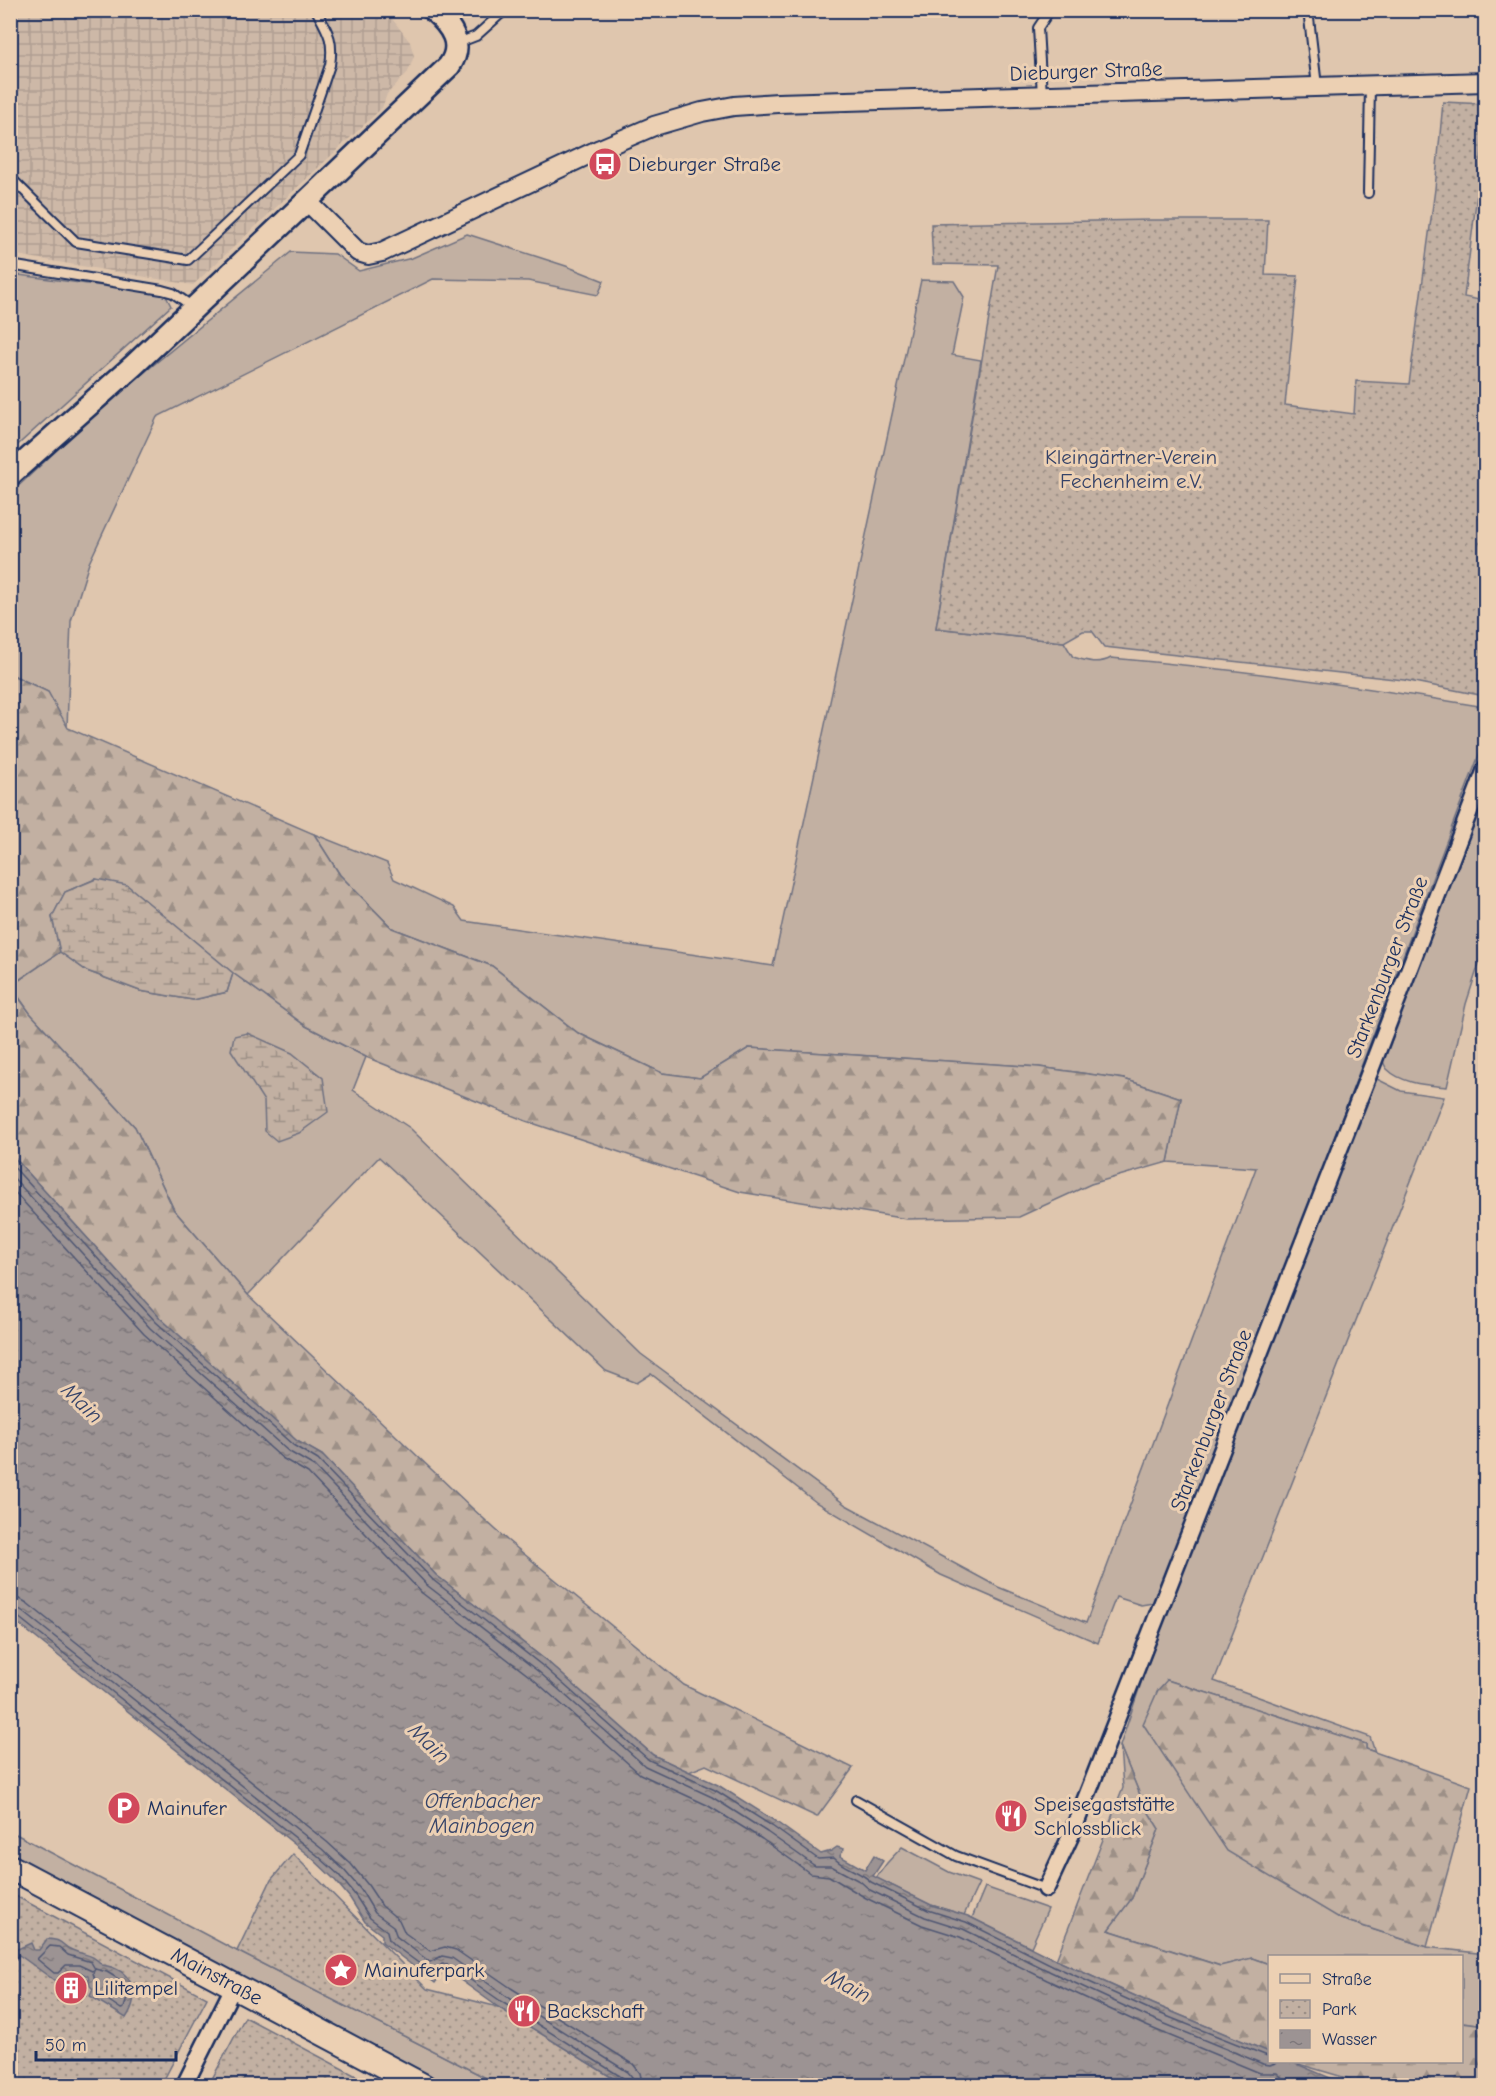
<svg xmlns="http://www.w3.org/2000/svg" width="1496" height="2096" font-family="'Comic Neue',sans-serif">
<defs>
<pattern id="industrial-grid" width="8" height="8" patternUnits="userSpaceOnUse" patternTransform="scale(1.5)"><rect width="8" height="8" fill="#cdb8a7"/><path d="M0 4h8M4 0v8" fill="none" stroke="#af9e92"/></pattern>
<pattern id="forest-firs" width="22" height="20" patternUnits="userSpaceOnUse" patternTransform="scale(1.5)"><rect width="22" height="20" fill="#c2b0a2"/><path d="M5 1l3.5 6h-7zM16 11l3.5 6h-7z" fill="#9d9087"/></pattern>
<pattern id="wetland-marsh" width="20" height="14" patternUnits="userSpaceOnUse" patternTransform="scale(1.5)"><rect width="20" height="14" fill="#c2b0a2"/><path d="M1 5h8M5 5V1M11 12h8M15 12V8" fill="none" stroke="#9d9087"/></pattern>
<pattern id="park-dots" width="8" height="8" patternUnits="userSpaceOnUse" patternTransform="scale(1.5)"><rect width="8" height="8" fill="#c2b0a2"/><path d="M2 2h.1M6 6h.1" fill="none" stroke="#9d9087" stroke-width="1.8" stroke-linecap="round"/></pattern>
<pattern id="water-ripples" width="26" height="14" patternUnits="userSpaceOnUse" patternTransform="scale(1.5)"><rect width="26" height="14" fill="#9c9393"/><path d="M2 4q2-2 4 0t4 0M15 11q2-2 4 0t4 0" fill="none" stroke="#7e787b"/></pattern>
</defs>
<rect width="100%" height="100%" fill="#dfc6ae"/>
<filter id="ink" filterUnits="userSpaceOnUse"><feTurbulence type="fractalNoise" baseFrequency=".0167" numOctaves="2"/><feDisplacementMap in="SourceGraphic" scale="12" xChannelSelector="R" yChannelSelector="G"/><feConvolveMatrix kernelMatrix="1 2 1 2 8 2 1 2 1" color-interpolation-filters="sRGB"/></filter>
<g filter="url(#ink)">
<path fill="url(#industrial-grid)" d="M10,11H386L410,42L414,56L408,72L387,94L382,108L193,285L11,254Z"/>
<g fill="#c2b0a2" stroke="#6e7080" stroke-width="1.5">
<path d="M467,234L566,266L604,281L598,295L528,281L433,279L157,417L89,563L71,621L67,728L48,692L11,674V493L107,403L291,252L335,254L359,271L412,258Z"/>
<path d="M11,274L165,294L171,306L11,451Z"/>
<path d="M921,280L954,281L964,297L952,355L981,360L936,628L1064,642L1073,657C1086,661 1098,665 1111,658C1237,669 1361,686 1485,707V739L1159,1602L1141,1605L1116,1597L1098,1643L941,1575L817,1503L651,1374L637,1383L606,1371L379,1157L248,1295L174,1210L135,1127L30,1013L11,986L60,952L87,971L140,991L193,1000L227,992L233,973L306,1026L366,1057L353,1090L410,1128L641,1354L846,1505L998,1587L1086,1623L1256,1168L1168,1162L1181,1098L1124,1079L1039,1067L749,1048L700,1078L662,1073L578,1033L492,966L392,928L340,875L314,834L387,863L394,879L454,907L464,921L773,966Z"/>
<path d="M1485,786V945L1466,1004L1447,1087C1427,1085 1402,1084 1387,1069C1384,1066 1383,1060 1381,1056Z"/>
<path d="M1373,1077L1401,1091L1444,1097L1214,1681L1370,1737L1375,1752L1366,1749V1744L1167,1680L1341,1919L1427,1947L1485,1954V2025L1462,2022V1956H1270L1269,1964L1252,1958L1221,1966L1108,1930L1132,1898L1159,1829L1144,1805L1120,1746L1144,1674Z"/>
<path d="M10,1831L231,1948L500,2085H448L11,1855Z"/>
<path d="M902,1847L949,1872L979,1883L964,1915L931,1905L876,1878L887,1863Z"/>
<path d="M985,1887L1048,1909L1031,1947L972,1918Z"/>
</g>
<g fill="url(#forest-firs)" stroke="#6e7080" stroke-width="1.5">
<path d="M10,674L48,692L68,728L314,834L340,875L392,928L492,966L578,1033L662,1073L700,1078L749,1048L1039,1067L1124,1079L1181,1098L1168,1162L1091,1184L1019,1217L907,1219L740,1192L526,1121L366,1057L306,1026L233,973L127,886L95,879L65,892L52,917L60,952L11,985Z"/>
<path d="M10,986L30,1013L135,1127L174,1210L248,1295L472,1508L507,1540L684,1685L853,1768L817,1817L706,1765L689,1772L653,1755L548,1662L436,1575L322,1455L297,1441L160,1318L11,1154Z"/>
<path d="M1167,1680L1366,1744V1749L1471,1786L1427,1947L1341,1919L1227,1851L1143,1724L1158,1690Z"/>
<path d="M1120,1746L1144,1805L1159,1829L1132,1898L1108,1930L1220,1966L1252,1958L1269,1964V2052L1153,2004L1056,1960L1123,1788Z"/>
<path d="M1462,2022L1485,2025V2085H1370L1292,2062H1462Z"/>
</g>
<g fill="url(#wetland-marsh)" stroke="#6e7080" stroke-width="1.5">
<path d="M96,879L127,885L233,973L227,992L193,1000L140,991L87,971L60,952L52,917L65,892Z"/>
<path d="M247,1033L292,1053L323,1078L328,1112L299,1133L277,1141L265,1131L264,1101L231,1050L234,1036Z"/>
</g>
<g fill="url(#park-dots)" stroke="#6e7080" stroke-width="1.5">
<path d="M1443,102L1485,104L1481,163L1464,297L1485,301V696L1404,680L1104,647L1092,631H1083L1064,642L936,628L998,265L933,264L931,224L1151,220H1268L1265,275L1298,276L1285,405L1354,414L1356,381L1409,384L1435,189Z"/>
<path d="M293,1854L427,1989L498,2007L624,2085H500L237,1951L271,1880Z"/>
<path d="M10,1893L207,1998L161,2085H11Z"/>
<path d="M245,2017L373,2085L224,2086L212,2079Z"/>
</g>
<g fill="url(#water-ripples)" stroke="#686b7e" stroke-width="1.5">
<path d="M11,1154L160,1318L297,1441L322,1455L436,1575L548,1662L653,1755L718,1785L775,1821L821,1854L831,1851L837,1847L844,1849L840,1856L865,1870L874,1855L883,1861L873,1876L931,1905L968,1916L1056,1960L1153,2004L1269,2052L1270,2062H1292L1347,2085H624L498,2007L445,1969L435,1983L382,1942V1935L365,1922L350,1898L334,1879L313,1859L11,1618Z"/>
<path d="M47,1939C65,1940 60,1945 72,1950C86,1956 92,1953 102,1965C132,1969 142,1994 126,2018L90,1996L93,1989L90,1986L88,1976L77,1971L70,1973L67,1971L58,1983L19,1955L13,1963L11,1961V1952L31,1943L34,1950H39Z"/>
</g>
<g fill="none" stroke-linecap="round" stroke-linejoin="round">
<g stroke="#4f5773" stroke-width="1.5">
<path d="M10,1163L156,1322L293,1445L318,1460L433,1580L544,1667L649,1760L715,1790L772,1826L818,1859L834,1858C844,1869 861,1871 871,1882L928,1910L966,1922L1054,1966L1151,2010L1270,2057"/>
<path d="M10,1174L150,1328L288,1451L314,1466L428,1586L539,1672L645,1766L712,1797L767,1832L815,1866H831L861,1882L870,1890L925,1917L963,1929L1051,1972L1148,2017L1263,2064L1270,2065L1278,2062"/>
<path d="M10,1187L144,1334L282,1458L308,1473L422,1593L533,1679L640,1774L707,1805L762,1839L811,1874L829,1876L866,1898L922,1925L960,1937L1047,1980L1144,2025L1260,2073H1277L1291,2086"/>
<path d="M10,1598L20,1599L27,1603L327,1842L351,1864L368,1885L382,1906L399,1920L405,1933L430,1951L445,1947L456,1950L511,1988L633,2064L640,2073L643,2086"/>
<path d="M10,1607L21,1610L322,1849L344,1870L361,1890L375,1913L393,1926L397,1937L430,1962L442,1956L452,1958L506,1996L628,2072L632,2077L634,2086"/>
<path d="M10,1614L17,1616L317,1855L339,1875L355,1895L370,1918L387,1931L389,1940L394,1945L432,1973L442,1964L449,1965L502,2002L623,2078L626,2086"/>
<path d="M50,1946L59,1947L68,1955L91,1962L95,1969L92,1971L79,1965H66L58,1973H54L37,1959Z"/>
<path d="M95,1969L107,1972L125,1983L127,1998L124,2008L121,2009L99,1994L93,1973Z"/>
</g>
<defs>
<g id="service">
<path d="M1308,10L1317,86"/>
<path d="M458,43L476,36L505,10"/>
<path d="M1042,95L1038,28L1050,10"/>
<path d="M10,177L76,242L188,260L299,155L330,65C334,40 328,32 316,10"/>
<path d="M1368,193L1370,86"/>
<path d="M10,265L162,290L173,293L193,307"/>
<path d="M856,1800L956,1856L1046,1889"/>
</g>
<g id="minor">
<path d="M1046,1889L1072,1833L1091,1785L1372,1066L1486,768"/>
<path d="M184,2086L234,1986"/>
</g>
<path id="tertiary" d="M308,202L358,252L368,255L382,252L600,149L654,126L702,112L734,106L778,103L1486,82"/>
<path id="secondary" d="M10,475L134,365L449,66C465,44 451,26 433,10"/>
<path id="primary" d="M10,1867L423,2086"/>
</defs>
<use href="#service" stroke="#1b2f5e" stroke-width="12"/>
<use href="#minor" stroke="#1b2f5e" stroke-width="20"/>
<use href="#tertiary" stroke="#1b2f5e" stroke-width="22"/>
<use href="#secondary" stroke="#1b2f5e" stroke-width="26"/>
<use href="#primary" stroke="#1b2f5e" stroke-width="28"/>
<use href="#service" stroke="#ecd0b3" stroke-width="8"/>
<use href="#minor" stroke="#ecd0b3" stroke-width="15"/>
<use href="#tertiary" stroke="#ecd0b3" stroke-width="18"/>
<use href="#secondary" stroke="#ecd0b3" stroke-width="21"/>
<use href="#primary" stroke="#ecd0b3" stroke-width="24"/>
</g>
</g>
<defs>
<symbol id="bus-disc" viewBox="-11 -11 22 22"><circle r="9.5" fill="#d1495b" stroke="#ecd0b3"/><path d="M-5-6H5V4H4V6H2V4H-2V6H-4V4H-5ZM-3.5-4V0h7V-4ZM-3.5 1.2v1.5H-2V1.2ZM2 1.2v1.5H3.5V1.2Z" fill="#fff"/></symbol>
<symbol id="parking-disc" viewBox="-11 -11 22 22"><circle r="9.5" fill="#d1495b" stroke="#ecd0b3"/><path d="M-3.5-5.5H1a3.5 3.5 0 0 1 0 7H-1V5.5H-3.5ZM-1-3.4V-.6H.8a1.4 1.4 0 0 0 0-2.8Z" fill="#fff"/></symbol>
<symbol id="restaurant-disc" viewBox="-11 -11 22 22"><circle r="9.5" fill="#d1495b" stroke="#ecd0b3"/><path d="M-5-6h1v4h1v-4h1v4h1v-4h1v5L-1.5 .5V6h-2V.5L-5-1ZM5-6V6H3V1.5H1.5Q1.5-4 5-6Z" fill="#fff"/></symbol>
<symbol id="sight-disc" viewBox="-11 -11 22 22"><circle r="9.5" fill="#d1495b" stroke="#ecd0b3"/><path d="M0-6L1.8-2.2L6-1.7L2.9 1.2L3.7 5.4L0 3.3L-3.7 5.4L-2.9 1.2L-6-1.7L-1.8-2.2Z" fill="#fff"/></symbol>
<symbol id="building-disc" viewBox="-11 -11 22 22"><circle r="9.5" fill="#d1495b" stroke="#ecd0b3"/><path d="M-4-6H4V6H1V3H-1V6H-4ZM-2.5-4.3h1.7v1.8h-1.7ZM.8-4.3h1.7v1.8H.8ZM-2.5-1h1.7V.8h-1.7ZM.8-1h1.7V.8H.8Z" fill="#fff"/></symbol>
</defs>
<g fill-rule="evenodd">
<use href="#bus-disc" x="586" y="145" width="38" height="38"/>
<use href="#parking-disc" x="105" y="1789" width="38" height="38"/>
<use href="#restaurant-disc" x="992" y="1797" width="38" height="38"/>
<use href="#sight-disc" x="322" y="1951" width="38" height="38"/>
<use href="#building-disc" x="52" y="1969" width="38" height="38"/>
<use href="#restaurant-disc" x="505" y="1992" width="38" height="38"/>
</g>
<g text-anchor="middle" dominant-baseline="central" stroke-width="6" stroke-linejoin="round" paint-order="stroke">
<g font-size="21" fill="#1b2f5e" stroke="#ecd0b3">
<text transform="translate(1086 71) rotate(-2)">Dieburger Straße</text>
<text transform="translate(1387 967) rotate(-69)">Starkenburger Straße</text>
<text transform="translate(1211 1420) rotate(-69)">Starkenburger Straße</text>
<text transform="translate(217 1976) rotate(28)">Mainstraße</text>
</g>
<g font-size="21" fill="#1b2f5e" stroke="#ecd0b3" text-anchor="start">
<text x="628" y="164">Dieburger Straße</text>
<text x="1034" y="1804">Speisegaststätte<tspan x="1034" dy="24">Schlossblick</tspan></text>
<text x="147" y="1808">Mainufer</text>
<text x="364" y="1970">Mainuferpark</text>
<text x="94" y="1988">Lilitempel</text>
<text x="547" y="2011">Backschaft</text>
</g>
<g font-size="21" fill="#344268" stroke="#ecd0b3">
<text x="1131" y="457">Kleingärtner-Verein<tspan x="1131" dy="24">Fechenheim e.V.</tspan></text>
</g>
<g font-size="22" font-style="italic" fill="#354369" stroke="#ecd0b3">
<text transform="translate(82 1403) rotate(44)">Main</text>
<text transform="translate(429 1743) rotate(44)">Main</text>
<text x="482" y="1801">Offenbacher<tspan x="482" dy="25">Mainbogen</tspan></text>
<text transform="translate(848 1986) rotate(28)">Main</text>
</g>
</g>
<rect width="1496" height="2096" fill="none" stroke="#ecd0b3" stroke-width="36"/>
<rect x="18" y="18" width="1460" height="2060" fill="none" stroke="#1b2f5e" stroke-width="2" filter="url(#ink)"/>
<rect x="1268" y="1955" width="195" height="108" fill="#ecd0b3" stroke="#989091" stroke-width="1.5"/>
<rect x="1280" y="1974" width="30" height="9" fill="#ecd0b3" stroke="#989091" stroke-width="1.5"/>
<text x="1322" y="1985" font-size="18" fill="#1b2f5e">Straße</text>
<rect x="1280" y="2000" width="30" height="18" fill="url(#park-dots)" stroke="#989091" stroke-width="1.5"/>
<text x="1322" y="2015" font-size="18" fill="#1b2f5e">Park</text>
<rect x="1280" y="2030" width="30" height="18" fill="url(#water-ripples)" stroke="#989091" stroke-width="1.5"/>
<text x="1322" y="2045" font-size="18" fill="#1b2f5e">Wasser</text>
<path d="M36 2051v9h140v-9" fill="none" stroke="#1b2f5e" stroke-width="3"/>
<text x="45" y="2051" font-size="18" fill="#1b2f5e" stroke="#ecd0b3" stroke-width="4.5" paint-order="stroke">50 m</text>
</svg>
